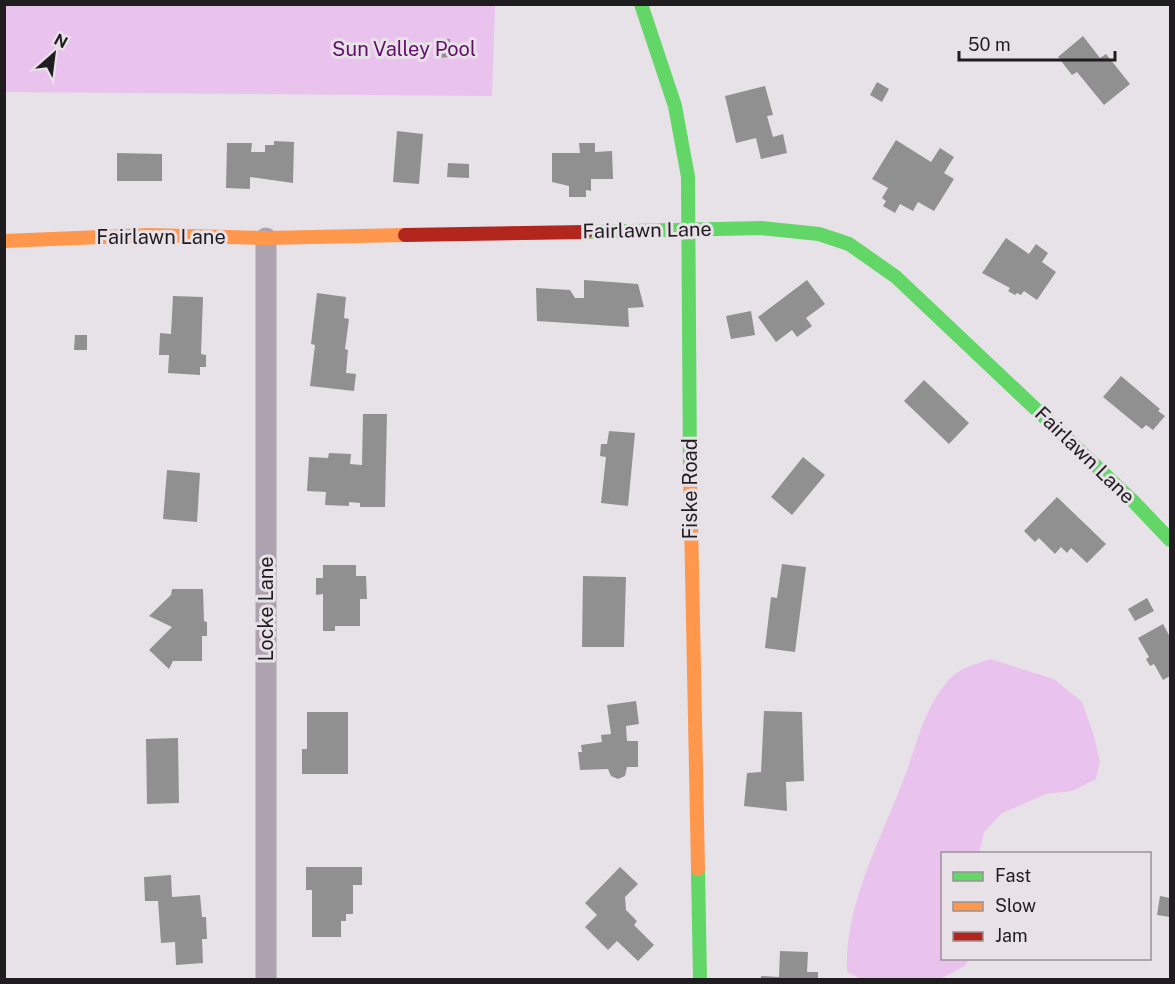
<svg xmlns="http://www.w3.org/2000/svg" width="1175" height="984" font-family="'Public Sans',sans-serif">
<rect width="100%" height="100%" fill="#e7e2e7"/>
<g fill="#eac2ee">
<path d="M5,5H495L492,96L5,92Z"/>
<path d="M990,659L1054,679L1082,702L1094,736L1100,762L1096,779L1072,791L1046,794L1002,813L984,832L979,853L942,854V958L969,959L965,966L940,979H862L847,972C844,903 883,836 906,773C919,738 923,711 947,682C958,668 974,665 990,659Z"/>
</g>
<g fill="#919091">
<path d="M1083,36L1100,58L1106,54L1130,84L1104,105L1077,72L1072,75L1058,57Z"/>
<path d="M450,39V57L437,58V40Z"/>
<path d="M877,82L889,89L882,102L870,95Z"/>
<path d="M765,86L773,115L767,116L773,137L783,134L787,153L761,159L756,138L736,143L725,96Z"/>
<path d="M397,131L423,134L419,184L393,182Z"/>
<path d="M896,140L931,162L940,148L954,157L944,173L954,179L934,211L918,202L913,211L900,204L895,213L883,206L886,201L882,198L888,188L872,179Z"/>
<path d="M274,141L294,142L293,183L250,177V189L226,188L227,143H252L251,152H265V145H274Z"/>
<path d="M579,143H595V152L612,151L613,179H591V191L586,190V197H569V186L552,182V153H580Z"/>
<path d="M117,153L162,154V181H117Z"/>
<path d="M448,163L469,164V178L447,177Z"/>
<path d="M1006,238L1029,254L1036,244L1048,253L1042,262L1056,272L1037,300L1024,291L1021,295L1017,293L1015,295L1008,291L1010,288L982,273Z"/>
<path d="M584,280L638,284L644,307L628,308L629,327L537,321L536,288L570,290L575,298H584Z"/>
<path d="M807,280L825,304L806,318L812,326L797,337L792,330L776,342L758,317Z"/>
<path d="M317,293L346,297L344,318L349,319L345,349L348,350L346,373L356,374L354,391L310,386L315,345L311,344Z"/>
<path d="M173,296L203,297L201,354L206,355V367H200V375L168,373L169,355H159L160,333L171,334Z"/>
<path d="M751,311L755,335L731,339L726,316Z"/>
<path d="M75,335H87V350H74Z"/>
<path d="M1121,376L1160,409L1158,411L1165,416L1153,430L1146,425L1142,429L1103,397Z"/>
<path d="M924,380L969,423L949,444L904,401Z"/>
<path d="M363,414H387L385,507H360V503L349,502V506L325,505L326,492L307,491L309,457L328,458L329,453L351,454L350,464L362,465Z"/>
<path d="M609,431L635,433L628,506L601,503L606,457L600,456L601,444H607Z"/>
<path d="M803,457L825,475L792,515L771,497Z"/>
<path d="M167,470L200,473L197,522L163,519Z"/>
<path d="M1057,497L1106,544L1087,563L1071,548L1067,553L1061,547L1055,554L1039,538L1035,542L1024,531Z"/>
<path d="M782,564L806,567L795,652L765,648L771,597L777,598Z"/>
<path d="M323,565H356V576H366L367,599H360V626H335V631H323V594L316,595V578H323Z"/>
<path d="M583,576L626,577L624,647H582Z"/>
<path d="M172,589H203L204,621L207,622V636H202V661H173L169,669L149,650L172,627L149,616L171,595Z"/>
<path d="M1147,598L1154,611L1135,621L1128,609Z"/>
<path d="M1163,624L1170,637V676L1163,680L1154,664L1150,666L1146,659L1149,657L1138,638Z"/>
<path d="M636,701L639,724L626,726L627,741H638V767H627L625,776L618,779L611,776L608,769L580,770L578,752H582L581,745L602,742L601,735L611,734L607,705Z"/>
<path d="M764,711L802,712L804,781L786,782L787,811L744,806L747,773L761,772Z"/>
<path d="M307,712H348V774H302V749H307Z"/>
<path d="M178,738L179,803L147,804L146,739Z"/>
<path d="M306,867H362V885H353V914H346V921H341V937H312V890H306Z"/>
<path d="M620,867L638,884L625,897L626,910L637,921L634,925L654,945L638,961L617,941L608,950L585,927L597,915L585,903Z"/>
<path d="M171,875L172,897L200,895L202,917H206L207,939H202L203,963L176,965L175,942L161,943L158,901H145L144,877Z"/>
<path d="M1160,896L1170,898V917L1157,915Z"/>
<path d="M780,951L808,952L807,972H818V980H761V976L779,977Z"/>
</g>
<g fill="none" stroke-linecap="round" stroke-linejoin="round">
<path stroke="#aea1b0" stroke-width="21" d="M266,238V980"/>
<g stroke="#63d668" stroke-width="14">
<path d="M641,4L675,106L688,177L690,471"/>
<path d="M586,232L761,228L819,234L849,244L896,277L1134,502L1170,540"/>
<path d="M698,869L700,980"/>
</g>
<g stroke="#ff974d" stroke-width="14">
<path d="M4,241L149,235L266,238L405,235"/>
<path d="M690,471L698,869"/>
</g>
<path stroke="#b3261e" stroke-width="14" d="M405,235L586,232"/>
</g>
<g text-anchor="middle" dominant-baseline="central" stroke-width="6" stroke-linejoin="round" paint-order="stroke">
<g font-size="20" fill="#620f6b" stroke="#e8e1e8">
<text x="404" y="49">Sun Valley Pool</text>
</g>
<g font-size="20" fill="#201d20" stroke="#e8e1e8">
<text transform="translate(647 230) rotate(-1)">Fairlawn Lane</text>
<text x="161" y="237">Fairlawn Lane</text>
<text transform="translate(1085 455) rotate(44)">Fairlawn Lane</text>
<text transform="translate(690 489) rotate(-90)">Fiske Road</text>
<text transform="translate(266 609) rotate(-90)">Locke Lane</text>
</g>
</g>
<rect width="1175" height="984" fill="none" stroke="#201d20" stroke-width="12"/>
<rect x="941" y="852" width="210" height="108" fill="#e8e1e8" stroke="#989398" stroke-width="1.5"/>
<rect x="953" y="872" width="30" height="9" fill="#63d668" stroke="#989398" stroke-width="1.5"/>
<text x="995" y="882" font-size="18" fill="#201d20">Fast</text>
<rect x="953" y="902" width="30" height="9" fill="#ff974d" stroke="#989398" stroke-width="1.5"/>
<text x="995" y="912" font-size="18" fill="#201d20">Slow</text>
<rect x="953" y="932" width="30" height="9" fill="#b3261e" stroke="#989398" stroke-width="1.5"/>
<text x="995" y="942" font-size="18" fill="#201d20">Jam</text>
<g transform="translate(54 54) rotate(28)" stroke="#e8e1e8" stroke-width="4.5" paint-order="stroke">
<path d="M0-4.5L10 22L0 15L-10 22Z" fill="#201d20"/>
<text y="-9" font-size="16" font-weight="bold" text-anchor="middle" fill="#201d20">N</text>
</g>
<path d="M959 51v9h156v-9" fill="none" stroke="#201d20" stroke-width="3"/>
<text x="968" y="51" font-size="18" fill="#201d20" stroke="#e8e1e8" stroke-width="4.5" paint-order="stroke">50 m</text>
</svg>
